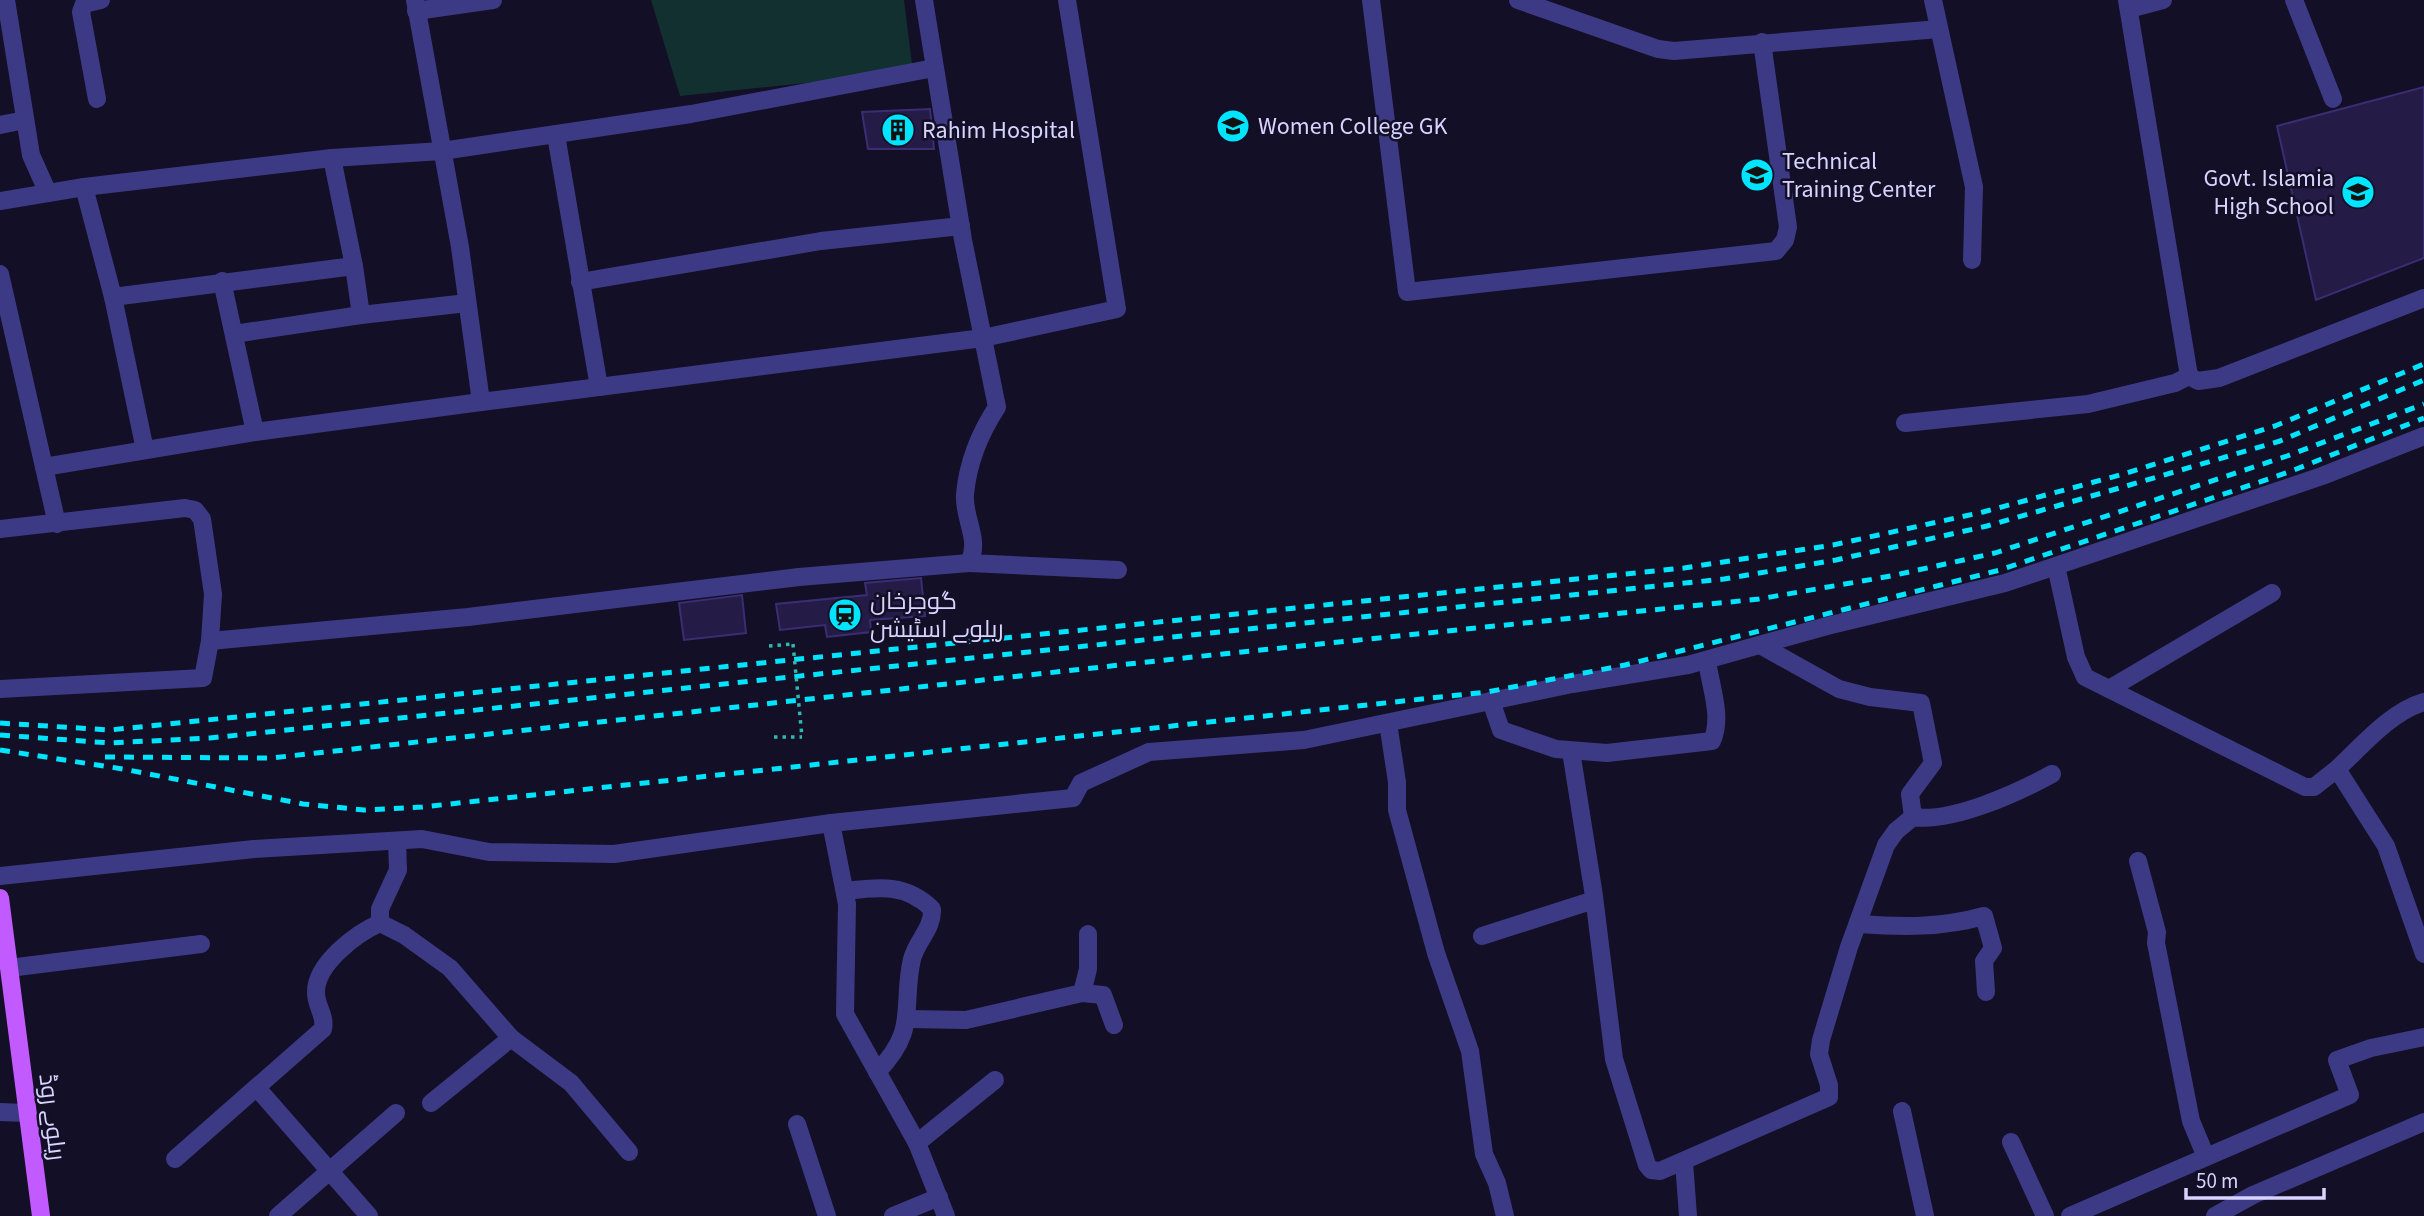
<svg xmlns="http://www.w3.org/2000/svg" width="2424" height="1216" font-family="'Source Sans 3',Cairo,sans-serif">
<rect width="100%" height="100%" fill="#130f26"/>
<path fill="#12302f" d="M651,0H904L913,72L680,96Z"/>
<g fill="#241b47" stroke="#3b2d73" stroke-width="2">
<path d="M2424,87V258L2316,300L2277,126Z"/>
<path d="M930,109L934,149H868L862,112Z"/>
<path d="M921,578L925,616L870,620L871,632L827,637L825,625L780,630L776,604L867,595L865,583Z"/>
<path d="M742,595L746,633L684,640L679,603Z"/>
</g>
<g fill="none" stroke-linecap="round" stroke-linejoin="round">
<g stroke="#2fb8b0" stroke-width="3.5" stroke-dasharray="3.5 5" stroke-linecap="butt">
<path d="M769,646L793,644"/>
<path d="M774,737H802"/>
</g>
<g stroke="#3d3a85" stroke-width="18">
<path d="M6,0L31,155L48,193"/>
<path d="M415,0L460,247L481,402L983,338L1117,309L1067,0"/>
<path d="M924,0L963,240L997,407C980,433 968,462 965,494C963,519 981,539 969,563L1118,570"/>
<path d="M1371,0L1407,292L1776,251L1785,240L1788,227L1762,42"/>
<path d="M1518,0L1658,49L1674,51L1939,29"/>
<path d="M1933,0L1974,187L1972,260"/>
<path d="M2294,0L2333,99"/>
<path d="M2129,9L2163,0"/>
<path d="M416,11L493,0"/>
<path d="M97,99L81,12L84,4L101,0"/>
<path d="M0,125L25,120"/>
<path d="M556,135L599,387"/>
<path d="M84,187L113,297L145,450"/>
<path d="M0,201L84,187L332,158L442,151L691,114L934,68"/>
<path d="M354,266L361,315"/>
<path d="M0,274L57,524"/>
<path d="M222,281L255,432"/>
<path d="M580,282L821,241L961,226"/>
<path d="M113,297L354,266L332,158"/>
<path d="M234,334L361,315L467,303"/>
<path d="M2189,376L2198,381L2219,378L2424,298"/>
<path d="M1905,423L2088,404L2175,383L2189,376L2127,0"/>
<path d="M44,467L255,432L481,402"/>
<path d="M0,529L185,508L195,510L202,519L213,594L210,641"/>
<path d="M2056,566L2076,657L2085,677L2305,787H2314L2337,769L2386,846L2424,954"/>
<path d="M1760,645L1839,689L1870,697L1921,703L1933,763L1910,794L1913,817"/>
<path d="M0,689L203,678L210,641L468,617L799,577L969,563"/>
<path d="M2109,689L2272,593"/>
<path d="M1491,701L1501,730L1556,749L1607,753L1712,741C1723,716 1710,686 1707,660"/>
<path d="M1388,723L1397,782V810L1436,953L1470,1051L1484,1154L1497,1183L1505,1216"/>
<path d="M1571,751L1594,896L1614,1059L1647,1165L1651,1170L1660,1171L1829,1097V1085L1819,1054L1821,1040L1849,947L1886,845L1896,831L1913,817C1952,823 2017,793 2052,774"/>
<path d="M2337,769C2362,746 2390,712 2424,702"/>
<path d="M831,823L847,904L845,1014L917,1143L946,1216"/>
<path d="M2138,861L2157,932L2156,943L2191,1121L2206,1157"/>
<path d="M0,876L254,849L422,839L489,852L614,854L831,823L1073,798L1081,783L1149,752L1304,740L1572,684L1688,665L1827,626L2005,583L2322,476L2424,436"/>
<path d="M845,891C878,887 906,883 932,909C933,929 917,940 912,959C901,1008 919,1029 877,1072"/>
<path d="M380,923L404,935L450,968L511,1038L571,1083L629,1152"/>
<path d="M1858,924C1902,927 1941,928 1984,916L1993,948L1984,961L1986,992"/>
<path d="M1482,936L1594,900"/>
<path d="M9,968L201,944"/>
<path d="M1082,993L1103,995L1114,1025"/>
<path d="M908,1019L966,1020L1082,993L1088,969V934"/>
<path d="M257,1088L369,1216"/>
<path d="M431,1103L511,1038"/>
<path d="M1902,1111L1925,1216"/>
<path d="M0,1112L26,1113"/>
<path d="M797,1124L827,1216"/>
<path d="M2011,1142L2045,1216"/>
<path d="M917,1143L995,1080"/>
<path d="M175,1159L323,1029C326,1016 316,1006 316,993C315,964 357,933 380,923V909L398,870L397,841"/>
<path d="M1684,1162L1688,1216"/>
<path d="M278,1216L396,1113"/>
<path d="M893,1216L939,1197"/>
<path d="M2070,1216L2350,1095L2337,1060L2371,1048L2424,1037"/>
<path d="M2215,1216L2253,1195L2424,1122"/>
</g>
<path stroke="#c25bff" stroke-width="18" d="M0,898L41,1216"/>
<g stroke="#00e5ff" stroke-width="5" stroke-dasharray="10 9" stroke-linecap="butt">
<path d="M0,723L110,730L1684,568L1833,545L1983,512L2120,475L2275,426L2424,364"/>
<path d="M0,735L110,743L210,738L1724,579L1836,560L1987,526L2123,487L2280,441L2424,380"/>
<path d="M0,750L123,769L303,804L364,810L422,807L1487,692L1625,665L2000,570L2289,472L2424,418"/>
<path d="M105,757L271,758L1193,657L1759,599L1891,576L1995,553L2287,456L2424,404"/>
</g>
<path stroke="#2fb8b0" stroke-width="3.5" stroke-dasharray="3.5 5" stroke-linecap="butt" d="M793,644L802,737"/>
</g>
<defs>
<symbol id="university-disc" viewBox="-11 -11 22 22"><circle r="9.5" fill="#00e5ff" stroke="#130f26"/><path d="M0-5L7-2L0 1L-7-2ZM-4 1L0 2.5L4 1V4Q0 6-4 4Z" fill="#111"/></symbol>
<symbol id="building-disc" viewBox="-11 -11 22 22"><circle r="9.5" fill="#00e5ff" stroke="#130f26"/><path d="M-4-6H4V6H1V3H-1V6H-4ZM-2.5-4.3h1.7v1.8h-1.7ZM.8-4.3h1.7v1.8H.8ZM-2.5-1h1.7V.8h-1.7ZM.8-1h1.7V.8H.8Z" fill="#111"/></symbol>
<symbol id="school-disc" viewBox="-11 -11 22 22"><circle r="9.5" fill="#00e5ff" stroke="#130f26"/><path d="M0-5L7-2L0 1L-7-2ZM-4 1L0 2.5L4 1V4Q0 6-4 4Z" fill="#111"/></symbol>
<symbol id="station-disc" viewBox="-11 -11 22 22"><circle r="9.5" fill="#00e5ff" stroke="#130f26"/><path d="M-3-6H3Q5-6 5-4V2Q5 4 3 4L4.5 6H3L1.5 4h-3L-3 6H-4.5L-3 4Q-5 4-5 2V-4Q-5-6-3-6ZM-3.5-4v3h7v-3ZM-3.5 1v1.5H-2V1ZM2 1v1.5H3.5V1Z" fill="#111"/></symbol>
</defs>
<g fill-rule="evenodd">
<use href="#university-disc" x="1214" y="107" width="38" height="38"/>
<use href="#building-disc" x="879" y="111" width="38" height="38"/>
<use href="#university-disc" x="1738" y="156" width="38" height="38"/>
<use href="#school-disc" x="2339" y="173" width="38" height="38"/>
<use href="#station-disc" x="826" y="596" width="38" height="38"/>
</g>
<g text-anchor="middle" dominant-baseline="central" stroke-width="5" stroke-linejoin="round" paint-order="stroke">
<g font-size="24" fill="#d9d4ff" stroke="#130f26" text-anchor="start">
<text x="1258" y="126">Women College GK</text>
<text x="922" y="130">Rahim Hospital</text>
<text x="1782" y="161">Technical<tspan x="1782" dy="28">Training Center</tspan></text>
<text x="2334" y="178" text-anchor="end">Govt. Islamia<tspan x="2334" dy="28">High School</tspan></text>
<text x="870" y="601">گوجرخان<tspan x="870" dy="28">ریلوے اسٹیشن</tspan></text>
</g>
<g font-size="24" fill="#d9d4ff" stroke="#130f26">
<text transform="translate(52 1117) rotate(83)">ریلوے روڈ</text>
</g>
</g>
<path d="M2186 1188v10h138v-10" fill="none" stroke="#d9d4ff" stroke-width="3.5"/>
<text x="2196" y="1188" font-size="21" fill="#d9d4ff" stroke="#130f26" stroke-width="5" paint-order="stroke">50 m</text>
</svg>
